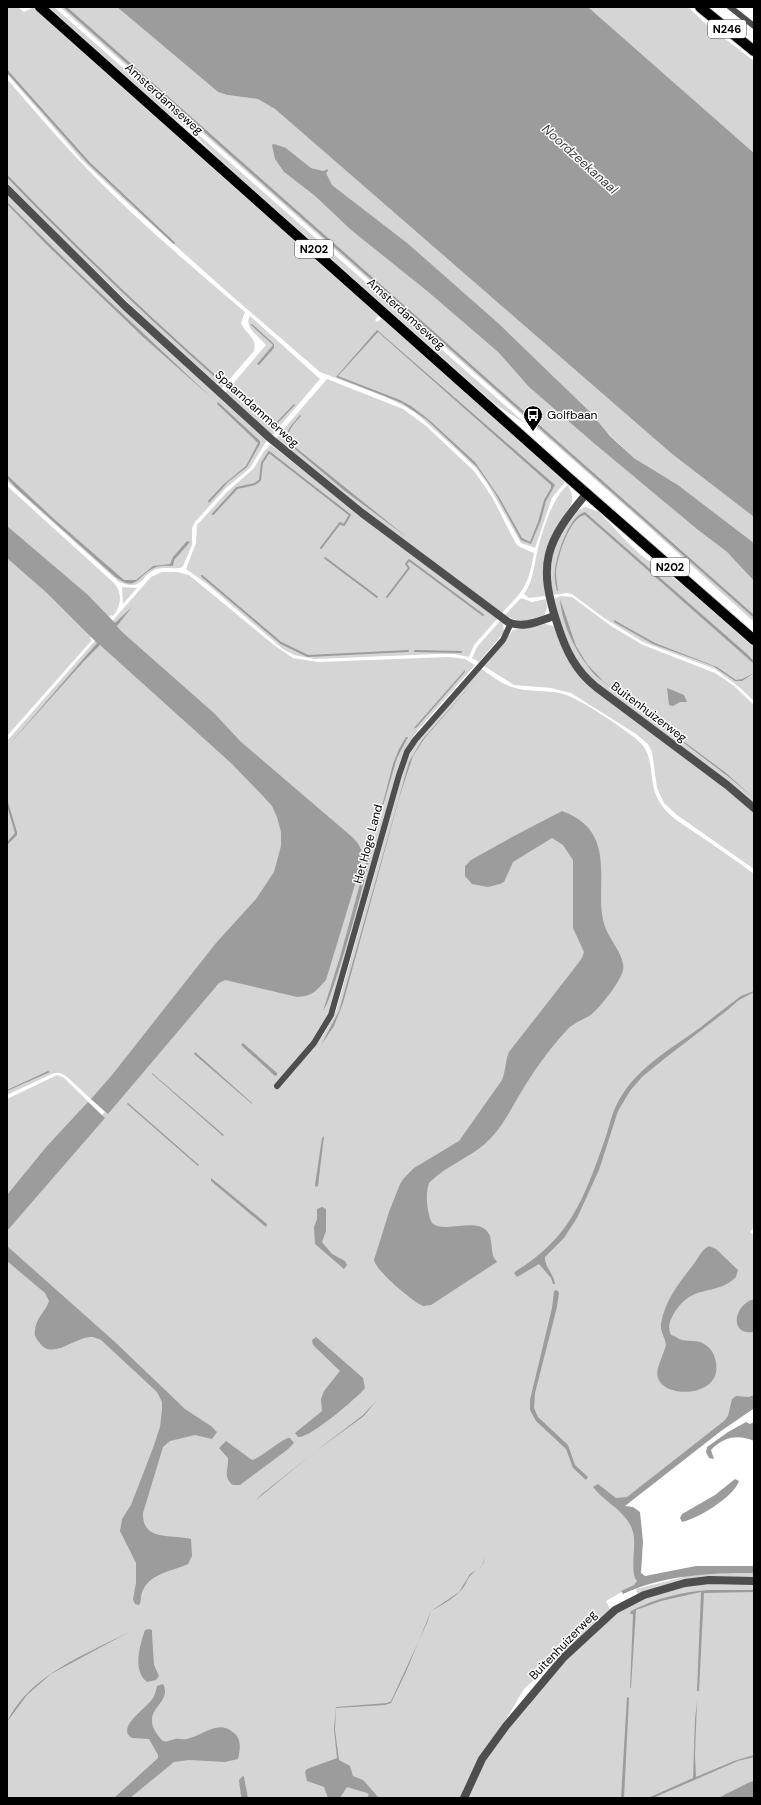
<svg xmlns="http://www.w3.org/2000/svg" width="761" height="1805" font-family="'DM Sans',sans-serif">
<rect width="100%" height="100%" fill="#fff"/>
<g fill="#d5d5d5">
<path d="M7,7H18L24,12L34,7L154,113L185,144L214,166L379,315L375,320L377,322L383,318L451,377L565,482L552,498L535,548L521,543L487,483L476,468L457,450L416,413L406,407L386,397L320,372L233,297L122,198L82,160L7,74Z"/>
<path d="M47,7H54L526,424L495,404L220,160L190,130L161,108Z"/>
<path d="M60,7H117L218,92L227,95L259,99L275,109L672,454L754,517V543L678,485L634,458L406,242L332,185L324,171L311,168L286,148L284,172L315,196L351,230L427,291L498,352L529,387L698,530L727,552L754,581V622L649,527Z"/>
<path d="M588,7H688L707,25L754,61V153Z"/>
<path d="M7,79C34,110 61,142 90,172C138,221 192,267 245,312L241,323C245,334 258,337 254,351L221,389L170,343L7,185Z"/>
<path d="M7,193L267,440L250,468L226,488L195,522L192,528V545L183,566L180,568C172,569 164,567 157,569C140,574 145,592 119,582L7,481Z"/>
<path d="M250,316L320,379L273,434H271L225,393L266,345C260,337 243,327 250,316Z"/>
<path d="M327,379L403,409L426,426L474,471L492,497L516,544L520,547L534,553C528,586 525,589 502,613L379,522L276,438Z"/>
<path d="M271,445L357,513L497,619L474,645L469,657L454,654H438L315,659L294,655L283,649L207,584L186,569L196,543L197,525L226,493L254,468L264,451Z"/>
<path d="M568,485C571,490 573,496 572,502C569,511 561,519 557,526C545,547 541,572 545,596L529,598L524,594C534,580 534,564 538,548C543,529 553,496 568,485Z"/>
<path d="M7,486L114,583C123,593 121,607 113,616L111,615L90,638L92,640L7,736Z"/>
<path d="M586,507L599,512L627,542L642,556L684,586L754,646V701L738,686L715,669L643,642L604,618L572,594L567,593L552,595C545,567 553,545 568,522C573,515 577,509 586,507Z"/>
<path d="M162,572H178L189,575L274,645L293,658L318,662L449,657L465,659L475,665L417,731L404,752L398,768L328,1015L314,1038L289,1068L293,1072L324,1034L336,1011L405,764L415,744L481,669C491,675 501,684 512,687C529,693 547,689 563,694C583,700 618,725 635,738C658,755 646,779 659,801C667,816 684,825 697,834C716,847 736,860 754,874V1227L750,1232L754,1235V1403L620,1505L634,1523L639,1582L606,1601L610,1609L524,1689L473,1775L462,1798H7V1099L57,1075L63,1077L102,1115L105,1112L66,1076L60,1073H54L7,1095V741L151,577Z"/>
<path d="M122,587L137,588L123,604Z"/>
<path d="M561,596L572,597L611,626L643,645L715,673L734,686L754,705V804L586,675L569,649L553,599Z"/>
<path d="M521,598L532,602L546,599L547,608L545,614C533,623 517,623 505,615Z"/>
<path d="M500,621L503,623L504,632L479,662L472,658L477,647Z"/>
<path d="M545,624L553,626L556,630L568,660L754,812V869L677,815L664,803L657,788L652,752L648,744L636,734L571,693L551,688L514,685L484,666L513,630Z"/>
<path d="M723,1573H754V1578H716L638,1595L636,1589L688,1576Z"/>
<path d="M696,1584H754V1798H467L485,1760L497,1741L564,1661L615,1614L644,1598Z"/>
</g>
<g fill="#9c9c9c" fill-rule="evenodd">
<path d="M63,7H67L727,591L754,615V618Z"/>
<path d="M117,7H588L754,153V517L672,454L275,109L258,99L227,95L218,92Z"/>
<path d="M274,144L286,148L311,168L324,171L327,169L328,171L326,173L332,185L406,242L498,323L589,411L610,436L634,458L678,485L754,543V581L727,552L698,530L595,444L529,387L498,352L427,291L351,230L315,196L284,172L275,159L272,145Z"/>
<path d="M7,202L76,270L213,399L142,336L46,244L7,204Z"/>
<path d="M252,324L274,344V348L259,365L257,364L273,345L251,325Z"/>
<path d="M377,330L555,485L546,501L541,520L531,544L521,540L495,493L477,467L427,420L402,403L336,377ZM378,332L551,485V488L544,500L538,522L530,542L522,538L499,497L475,462L428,419L411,406L400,400L338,376Z"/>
<path d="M231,390L272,427L294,404L295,405L272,429Z"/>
<path d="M218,402L260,441V444L247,467L228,482L209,503L208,501L224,484L246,466L258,443L217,404Z"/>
<path d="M300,415L301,416C294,424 285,431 290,443L408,538L345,491L289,444C282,432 293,424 300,415Z"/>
<path d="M7,475L54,519L124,580H136L153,566L170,564L173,557L187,541L190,542L174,560L173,566C167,566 160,565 154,568C136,576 137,595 112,574L16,488L7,478Z"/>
<path d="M585,512L747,654L754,661V664L585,515C570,516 557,558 556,572C556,578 557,584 558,591H557C555,584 554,576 555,569C557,555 569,515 585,512Z"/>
<path d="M7,526L88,595L115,623L132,607L117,626L121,631L215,714L240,741L351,836C362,846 364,853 360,868L326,980C316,991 313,996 297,997L225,980L219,983L108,1114L91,1099L112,1075L216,943L256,899L274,872L281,846V832L277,817L272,806L263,796L231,763L100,645L84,661L7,747L97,643L48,594L7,558Z"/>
<path d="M560,599L576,646L587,664L603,681L726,773L754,798L730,778L596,676C578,656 562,627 560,599Z"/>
<path d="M614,620L655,643L717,667L736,680L742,679L754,673L742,681H735L713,666L653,644L614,622Z"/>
<path d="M465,670V672L417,727L413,729Z"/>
<path d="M479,676L424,739L413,756L400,795L343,1003L334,1026L321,1045L339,1011L409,762L422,740Z"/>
<path d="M667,688L684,695L687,702H680L673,706L669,705Z"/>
<path d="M406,737H408L397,758L375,833L393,764L399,749Z"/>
<path d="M7,799L17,832V835L7,845V842L15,833L7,806Z"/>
<path d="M562,811C603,826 602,856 601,893C601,905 601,917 606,929C610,940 626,958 623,970C621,981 601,1006 592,1014C584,1020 574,1022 567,1030C549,1049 533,1072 520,1094C511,1109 503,1126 490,1139C473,1157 446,1165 429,1183C425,1194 427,1213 432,1223C447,1235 480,1214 490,1236C492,1243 491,1251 494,1258C495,1259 496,1260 497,1262L431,1305L423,1306C412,1301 376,1271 374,1260L389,1212L400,1184L404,1178L414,1168L459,1141L502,1080C506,1071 505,1061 509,1052L573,970L582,958L584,952L573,928V860L563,845L552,838L513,862L504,882L500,884L488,887L472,884L465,876V866L471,860L514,836Z"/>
<path d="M372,840C375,850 331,1006 323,1011L340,957Z"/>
<path d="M754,991V992L739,1000L725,1012L664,1059L642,1077L630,1091L618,1111L599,1170L577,1218L564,1238L545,1257C544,1266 554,1274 555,1284H553L551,1278L539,1264L517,1277L514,1273L516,1271C569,1239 584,1199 604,1142C609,1129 611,1114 618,1102C635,1069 672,1048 701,1027C711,1019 721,1011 732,1003L741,996Z"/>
<path d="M243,1043L277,1073V1075L275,1076L241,1045Z"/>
<path d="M195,1052L252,1103V1104L194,1054Z"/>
<path d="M48,1071L50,1072L7,1091V1090Z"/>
<path d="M152,1073L224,1135L223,1136L152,1074Z"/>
<path d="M88,1102L105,1118L7,1231V1195L47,1146Z"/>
<path d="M128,1103L199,1165L198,1166L127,1104Z"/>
<path d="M324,1136L318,1186L316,1187L315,1185L322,1138Z"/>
<path d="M211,1178L267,1224L266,1227L211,1181Z"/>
<path d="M322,1207L326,1209V1231L322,1242L332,1254L345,1261L347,1265L344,1269L315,1244L314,1227L317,1219V1209Z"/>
<path d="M7,1246L115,1342L185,1409L211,1426L217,1432L212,1439L195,1435L170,1441L163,1447L143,1513C142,1542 172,1534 191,1539L192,1556L188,1564C173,1571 151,1573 143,1590C140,1595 142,1601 139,1605L135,1604L133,1599L136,1583V1563L120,1531L122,1519L131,1505L153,1448L160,1427L162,1410V1402L157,1392L101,1340C98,1339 95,1337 92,1337C75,1336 52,1362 39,1342C36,1338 34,1336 35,1331C35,1319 46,1311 49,1301L45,1293L7,1261Z"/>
<path d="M709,1246L716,1249L738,1270L736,1277C715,1298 691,1281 672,1317C669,1323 668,1328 671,1335C675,1336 679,1339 682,1340C692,1342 700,1339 708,1347C713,1351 715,1357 716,1363C723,1401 649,1400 658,1368C660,1360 664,1353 666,1345C665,1337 660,1332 661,1324C665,1300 679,1283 693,1265C698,1259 701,1250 709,1246Z"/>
<path d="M557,1290L559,1293L557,1307L535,1393L534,1408L538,1417L568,1445L575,1465L588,1477L586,1480L573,1468L566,1449L536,1421L530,1410V1400L552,1308L554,1291Z"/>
<path d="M754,1299V1332C729,1336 733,1305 754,1299Z"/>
<path d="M316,1337L363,1378L365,1388C357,1398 309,1439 298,1437L295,1433L322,1411L321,1399L324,1391L340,1371L313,1345L312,1340Z"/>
<path d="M754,1395L753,1409L721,1431L625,1506L633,1507L640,1512L643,1542L641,1573L645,1576L696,1566H754V1573C710,1573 663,1575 623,1594L621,1591L634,1585L637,1581C629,1572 637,1545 633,1532C627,1511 605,1503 593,1487L598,1484L616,1498L627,1497L724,1421L728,1416L732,1399L736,1396L749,1397Z"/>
<path d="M377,1400L364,1416L316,1451L363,1415Z"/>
<path d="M746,1422L750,1424L754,1422V1441C738,1434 723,1437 711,1450L714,1459L709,1458L706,1452L707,1447L728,1432Z"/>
<path d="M288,1438H290L294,1443L287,1450L240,1485H233C222,1477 229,1468 228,1458L219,1448L226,1441L252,1460C259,1459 278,1442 288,1438Z"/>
<path d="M311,1455L255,1501L262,1494Z"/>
<path d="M735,1479L739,1481C734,1497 697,1519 682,1522L680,1518L682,1514L715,1495Z"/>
<path d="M485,1558C483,1568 477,1568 471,1575C467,1579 466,1584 463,1588C455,1598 442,1605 431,1611L406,1672L391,1703L385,1705L336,1708L335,1730L339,1760L350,1766L353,1776L363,1780L379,1798H366L369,1795L367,1793L347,1787L340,1798H328L324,1787L307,1781L305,1772L307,1769L337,1758L334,1729L336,1707L387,1703L391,1701L427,1623L431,1611L459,1592L470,1574L481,1567Z"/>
<path d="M710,1590H754V1592L704,1593L699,1691H697L701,1592L661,1601L636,1610L631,1687L630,1689L633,1614H630L631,1611C654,1599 684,1591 710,1590Z"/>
<path d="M149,1629L152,1630V1634L154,1665L159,1676L156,1680L147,1682C132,1670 140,1645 145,1630Z"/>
<path d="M131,1631L51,1674L27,1695L7,1722C30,1674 87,1654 131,1631Z"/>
<path d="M163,1684C174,1705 135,1709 161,1739C165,1744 169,1740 175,1739C178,1738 182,1740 187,1739C204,1735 218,1719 234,1733C242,1739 240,1750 238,1759L225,1762L189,1760L174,1762L130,1798H114L158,1758V1755L149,1739L132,1738C115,1728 147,1708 153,1698C155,1695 156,1690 157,1686Z"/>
<path d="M627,1697L629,1698L624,1798H621Z"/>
<path d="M697,1701L695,1755L696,1777L734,1761L754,1755V1757L738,1761L653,1798H648L693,1778L695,1719Z"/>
<path d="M243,1776L244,1777L248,1798H241V1796L239,1780Z"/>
<path d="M754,1781V1798H718L750,1782Z"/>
</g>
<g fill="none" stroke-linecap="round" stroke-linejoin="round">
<g stroke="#9c9c9c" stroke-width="2">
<path d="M7,71L89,163L174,243"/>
<path d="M7,176C76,248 148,317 223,383"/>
<path d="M213,514L237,488L255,484L260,480L262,463L269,452L350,515L344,525L340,523L321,548"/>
<path d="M325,558L377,597"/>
<path d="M202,576L281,643L308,656L408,651"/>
<path d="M387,597L409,568L406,564L409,560L483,615"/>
<path d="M415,651L461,652"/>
</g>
<defs>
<g id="primary">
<path d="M40,7L570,479L754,640"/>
<path d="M700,7L754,51"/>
</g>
</defs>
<use href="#primary" stroke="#dbdbdb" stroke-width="12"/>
<g stroke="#4e4e4e" stroke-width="6">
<path d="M730,7L754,26"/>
<path d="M277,1086L314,1043L331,1015L399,775L407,752L415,740L503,640L511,623"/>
</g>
<g stroke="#4e4e4e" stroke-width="8">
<path d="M7,189L125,306L271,439L362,513L508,622C523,629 539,621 554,616"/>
<path d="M587,493C545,542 537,564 558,626C566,651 576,671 596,687L727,785L754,808"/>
<path d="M464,1798L482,1759L506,1726L564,1657L615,1610L644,1595L685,1583L709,1580L754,1581"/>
</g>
<use href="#primary" stroke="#000" stroke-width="10"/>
</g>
<defs>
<symbol id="bus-pin" viewBox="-11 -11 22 30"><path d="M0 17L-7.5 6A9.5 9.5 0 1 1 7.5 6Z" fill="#000" stroke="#fff"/><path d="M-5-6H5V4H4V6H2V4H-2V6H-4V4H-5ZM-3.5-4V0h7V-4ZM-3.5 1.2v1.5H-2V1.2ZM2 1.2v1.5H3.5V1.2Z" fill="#fff"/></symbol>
</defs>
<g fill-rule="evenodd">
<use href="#bus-pin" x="522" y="404" width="22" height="30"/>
</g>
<g text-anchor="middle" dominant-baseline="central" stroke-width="3" stroke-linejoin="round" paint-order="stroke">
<g fill="#fff" stroke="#4c4c4c" stroke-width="1">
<rect x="708" y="20" width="38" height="18" rx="3"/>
<rect x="295" y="240" width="38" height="18" rx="3"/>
<rect x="651" y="558" width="38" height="18" rx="3"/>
</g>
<g font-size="11" font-weight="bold" fill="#000">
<text x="727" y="29">N246</text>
<text x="314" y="249">N202</text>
<text x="670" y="567">N202</text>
</g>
<g font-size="12" fill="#000" stroke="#fff">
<text transform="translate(164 99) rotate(42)">Amsterdamseweg</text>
<text transform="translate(406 314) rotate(42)">Amsterdamseweg</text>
<text transform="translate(257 409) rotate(42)">Spaarndammerweg</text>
<text transform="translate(649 712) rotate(37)">Buitenhuizerweg</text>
<text transform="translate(368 844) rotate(-75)">Het Hoge Land</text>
<text transform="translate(563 1645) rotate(-46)">Buitenhuizerweg</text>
</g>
<g font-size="12" fill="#000" stroke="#fff" text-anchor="start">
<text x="547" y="415">Golfbaan</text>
</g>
<g font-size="13" font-style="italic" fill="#3d3d3d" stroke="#fff">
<text transform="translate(580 159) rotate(42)">Noordzeekanaal</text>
</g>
</g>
<rect width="761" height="1805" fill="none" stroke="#000000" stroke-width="16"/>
</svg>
